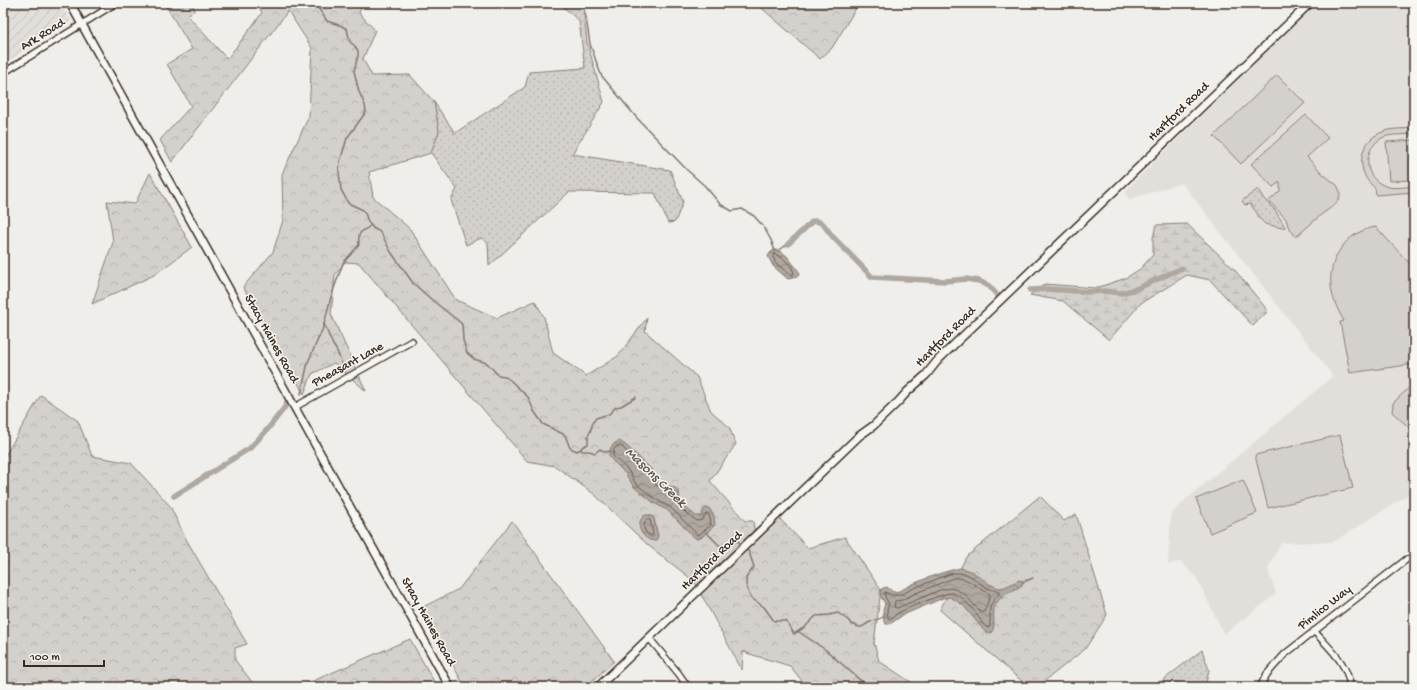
<svg xmlns="http://www.w3.org/2000/svg" width="1417" height="690" font-family="'Gochi Hand',sans-serif">
<defs>
<pattern id="industrial-furrows" width="10" height="10" patternUnits="userSpaceOnUse"><rect width="10" height="10" fill="#e2dfdb"/><path d="M-1 1l2-2M0 10L10 0M9 11l2-2" fill="none" stroke="#c3c0bc"/></pattern>
<pattern id="green-dots" width="8" height="8" patternUnits="userSpaceOnUse"><rect width="8" height="8" fill="#d4d1cc"/><path d="M2 2h.1M6 6h.1" fill="none" stroke="#b7b4af" stroke-width="1.8" stroke-linecap="round"/></pattern>
<pattern id="forest-crowns" width="20" height="18" patternUnits="userSpaceOnUse"><rect width="20" height="18" fill="#d4d1cc"/><path d="M2 6a3 3 0 1 1 6 0M12 15a3 3 0 1 1 6 0" fill="none" stroke="#b7b4af"/></pattern>
<pattern id="wetland-marsh" width="20" height="14" patternUnits="userSpaceOnUse"><rect width="20" height="14" fill="#d4d1cc"/><path d="M1 5h8M5 5V1M11 12h8M15 12V8" fill="none" stroke="#b7b4af"/></pattern>
<pattern id="water-waves" width="16" height="10" patternUnits="userSpaceOnUse"><rect width="16" height="10" fill="#afa8a1"/><path d="M0 5q4-4 8 0t8 0" fill="none" stroke="#908983"/></pattern>
</defs>
<rect width="100%" height="100%" fill="#efeeea"/>
<filter id="ink" filterUnits="userSpaceOnUse"><feTurbulence type="fractalNoise" baseFrequency=".025" numOctaves="2"/><feDisplacementMap in="SourceGraphic" scale="8" xChannelSelector="R" yChannelSelector="G"/><feConvolveMatrix kernelMatrix="1 2 1 2 8 2 1 2 1" color-interpolation-filters="sRGB"/></filter>
<g filter="url(#ink)">
<path fill="#e2dfdb" d="M1315,3H1414V491L1333,542L1281,543L1268,569L1276,594L1224,634L1196,577L1181,562L1168,564L1171,514L1190,496L1333,376L1182,183L1130,199L1125,194L1129,187Z"/>
<path fill="url(#industrial-furrows)" d="M3,3H61L71,21L3,64Z"/>
<g fill="url(#green-dots)" stroke="#887e75">
<path d="M559,3H577L583,6L587,42L604,102L572,154L670,170L683,202L675,222L668,223L655,193L569,192L489,266L488,243L481,238L466,245L451,200L457,189L431,153L439,131L434,102L455,133L525,87L529,72L585,68L579,21Z"/>
<path d="M1258,189L1263,198L1275,210L1285,227L1282,228L1265,224L1258,217V214L1250,204L1245,205L1242,201Z"/>
<path d="M1202,650L1209,670L1205,687H1154Z"/>
</g>
<g fill="url(#forest-crowns)" stroke="#887e75">
<path d="M164,3H191L195,10L187,15L227,59L262,13L258,3H363L359,13L375,30L363,59L372,76L410,75L434,102L439,131L431,153L369,172L373,197L410,229L456,300L497,318L535,301L544,317L553,353L586,376L618,356L647,318L645,331L697,377L711,411L729,427L736,444L710,481L745,521H753L756,540L778,517L808,548L845,537L881,590L874,643L879,661L918,687H807L790,666L743,652L742,670L694,581L649,546L594,494L555,466L527,461L359,263L345,262L335,275L331,314L366,391L334,363L312,374L304,394L243,287L273,252L283,220L282,174L309,116L312,48L288,11L172,162L160,140L191,106L167,64L192,49Z"/>
<path d="M756,3H859L832,48L820,59Z"/>
<path d="M150,173L192,247L154,275L92,304L113,242L107,201L135,204Z"/>
<path d="M41,395L78,421L92,456L131,463L170,506L186,539L247,644L235,648V660L256,687H3V459Z"/>
<path d="M1040,496L1064,521L1076,514L1107,615L1085,649L1042,683H1024L940,610L966,557Z"/>
<path d="M512,521L614,661L586,687H465L421,608L459,589Z"/>
<path d="M410,639L437,687H299Z"/>
</g>
<path fill="url(#wetland-marsh)" stroke="#887e75" d="M1187,224L1234,269L1268,311L1253,326L1210,280L1187,275L1141,303L1109,340L1063,301L1030,295L1045,284L1096,288L1126,278L1140,269L1153,255V238L1156,225Z"/>
<g fill="#d4d1cc" stroke="#887e75">
<path d="M1277,75L1305,103L1241,164L1214,136Z"/>
<path d="M1306,115L1328,138L1307,157L1323,174L1337,185L1340,191V196L1336,204L1322,214L1296,237L1288,226L1286,219L1269,201L1280,191V182L1273,187L1251,164Z"/>
<path d="M1414,128V134C1404,135 1393,134 1384,137C1364,146 1362,174 1381,184C1391,190 1403,187 1414,186V192L1376,195L1375,188C1356,174 1357,143 1380,133C1390,128 1403,129 1414,128Z"/>
<path d="M1414,140V180L1389,181L1386,142Z"/>
<path d="M1376,227L1407,261L1414,266V308L1408,312H1414V364L1350,373L1340,322L1344,321C1338,311 1332,298 1331,286C1328,258 1347,231 1376,227Z"/>
<path d="M1414,383V432L1392,412L1393,403Z"/>
<path d="M1340,435L1353,488L1268,508L1255,455Z"/>
<path d="M1243,480L1257,513L1210,533L1196,499Z"/>
</g>
<g fill="url(#water-waves)" stroke="#81766d">
<path d="M775,250H779L787,256L800,273L797,277L788,279L773,266L768,256L771,252Z"/>
<path d="M619,441C624,442 647,465 652,470C654,473 655,478 657,481C663,488 674,483 679,492C680,496 679,500 681,504L696,516H701L704,509L709,508L714,516L715,525L701,538L696,539L667,510L654,503L634,487L625,473L611,459L609,454L611,447L615,443Z"/>
<path d="M645,515H650L654,518L658,536L656,541C642,541 633,524 645,515Z"/>
<path d="M961,568L973,572L989,584L999,588L1005,587L1019,580L1023,581L1022,585C1015,590 1004,594 998,601C989,612 998,624 991,633H986L963,605L950,597L943,598L903,615L890,624H886L884,622L883,610L885,604C883,598 876,595 883,588L887,587L893,592C900,592 906,587 913,584C929,577 945,571 961,568Z"/>
</g>
<g fill="none" stroke-linecap="round" stroke-linejoin="round">
<g stroke="#695c52" stroke-width="1">
<path d="M775,254C782,256 794,267 794,274L790,275L776,263L773,257Z"/>
<path d="M620,445L649,473L653,482L657,486L669,489L674,493L678,507L697,521L702,520L706,514H708L710,518L711,525L700,534L698,535L670,507L657,500L636,484L628,470L613,456L614,449Z"/>
<path d="M647,519L650,520L653,533L652,536C643,533 642,526 647,519Z"/>
<path d="M953,573C973,572 972,580 987,588C991,590 995,590 999,592V594C984,608 993,614 989,628C983,627 979,617 976,613C970,606 962,595 952,593C946,592 908,608 900,612C896,614 893,617 890,619L888,618L887,610L889,604L885,597V592L892,595H900L914,588Z"/>
<path d="M954,578C971,577 975,588 990,594V596L984,612H981L964,594L957,590L951,588L940,590L897,608L894,607L895,601L902,600L916,593Z"/>
</g>
<g stroke="#81766d" stroke-width="1.5">
<path d="M315,3L327,21L342,26L347,29L350,42L355,46L358,51V56L354,71L359,92L365,105L366,112L347,138L340,162L339,172L341,190L344,195L348,203L363,210L365,213L368,222L374,229L379,231L382,235L391,252L413,283L432,300L462,324L463,340L467,353L474,359L487,363L498,375L504,376L510,380L528,397L534,411L543,424L565,435L570,448L577,451L581,449L582,451H589L595,453L600,449L605,452L611,451"/>
<path d="M582,3L586,17L590,44L601,75L636,117L687,170L705,186L720,204L732,211L742,209L754,216L763,226L771,240L775,251"/>
<path d="M778,251L788,244"/>
<path d="M324,324L333,345L337,351L345,372"/>
<path d="M301,394L308,362L323,328L331,297L343,263L359,245C358,231 359,234 370,226"/>
<path d="M581,449L582,447L588,444V436L590,432L593,422L596,418L609,414L616,407L621,406L636,397"/>
<path d="M706,532L719,545L722,546L738,541L742,545"/>
<path d="M746,549L749,552L754,567L746,578V584L750,597L764,607L774,621H786L794,634L805,627L816,616L829,615L838,613L848,620L851,624C865,630 861,626 872,621C877,619 881,619 885,616"/>
<path d="M1023,582L1033,578"/>
<path d="M799,632L826,650L860,680L871,687"/>
</g>
<g stroke="#afa8a1" stroke-width="5.5">
<path d="M788,244L813,221H817L823,224L833,237L872,277L945,281L966,279L979,281L989,286L997,295L1002,297"/>
<path d="M1030,290L1050,289L1088,292L1104,291L1121,293L1136,289L1182,268"/>
<path d="M174,496L250,448L267,430L285,407L287,402"/>
</g>
<defs>
<g id="minor">
<path d="M3,73L116,3"/>
<path d="M295,407L412,341"/>
<path d="M1314,631C1329,648 1348,663 1350,687"/>
<path d="M649,638L679,674L688,687"/>
<path d="M1260,687L1267,674L1285,654L1407,559L1414,557"/>
</g>
<g id="tertiary">
<path d="M70,3L450,687"/>
<path d="M598,687L859,436L873,426L899,401L907,392L926,375L938,360L1310,3"/>
</g>
</defs>
<use href="#minor" stroke="#3b2a1e" stroke-width="8"/>
<use href="#tertiary" stroke="#3b2a1e" stroke-width="10"/>
<use href="#minor" stroke="#f6f6f2" stroke-width="5.5"/>
<use href="#tertiary" stroke="#f6f6f2" stroke-width="7"/>
</g>
</g>
<g text-anchor="middle" dominant-baseline="central" stroke-width="3" stroke-linejoin="round" paint-order="stroke">
<g font-size="13" fill="#3b2a1e" stroke="#f6f6f2">
<text transform="translate(43 35) rotate(-32)">Ark Road</text>
<text transform="translate(1179 112) rotate(-44)">Hartford Road</text>
<text transform="translate(946 337) rotate(-45)">Hartford Road</text>
<text transform="translate(271 339) rotate(61)">Stacy Haines Road</text>
<text transform="translate(348 365) rotate(-29)">Pheasant Lane</text>
<text transform="translate(712 561) rotate(-44)">Hartford Road</text>
<text transform="translate(1325 608) rotate(-38)">Pimlico Way</text>
<text transform="translate(428 622) rotate(61)">Stacy Haines Road</text>
</g>
<g font-size="14" font-style="italic" fill="#64564c" stroke="#f6f6f2">
<text transform="translate(655 478) rotate(44)">Masons Creek</text>
</g>
</g>
<rect width="1417" height="690" fill="none" stroke="#f6f6f2" stroke-width="16"/>
<rect x="8" y="8" width="1401" height="674" fill="none" stroke="#3b2a1e" stroke-width="1.5" filter="url(#ink)"/>
<path d="M24 660v6h80v-6" fill="none" stroke="#3b2a1e" stroke-width="2"/>
<text x="30" y="660" font-size="12" fill="#3b2a1e" stroke="#f6f6f2" stroke-width="3" paint-order="stroke">100 m</text>
</svg>
